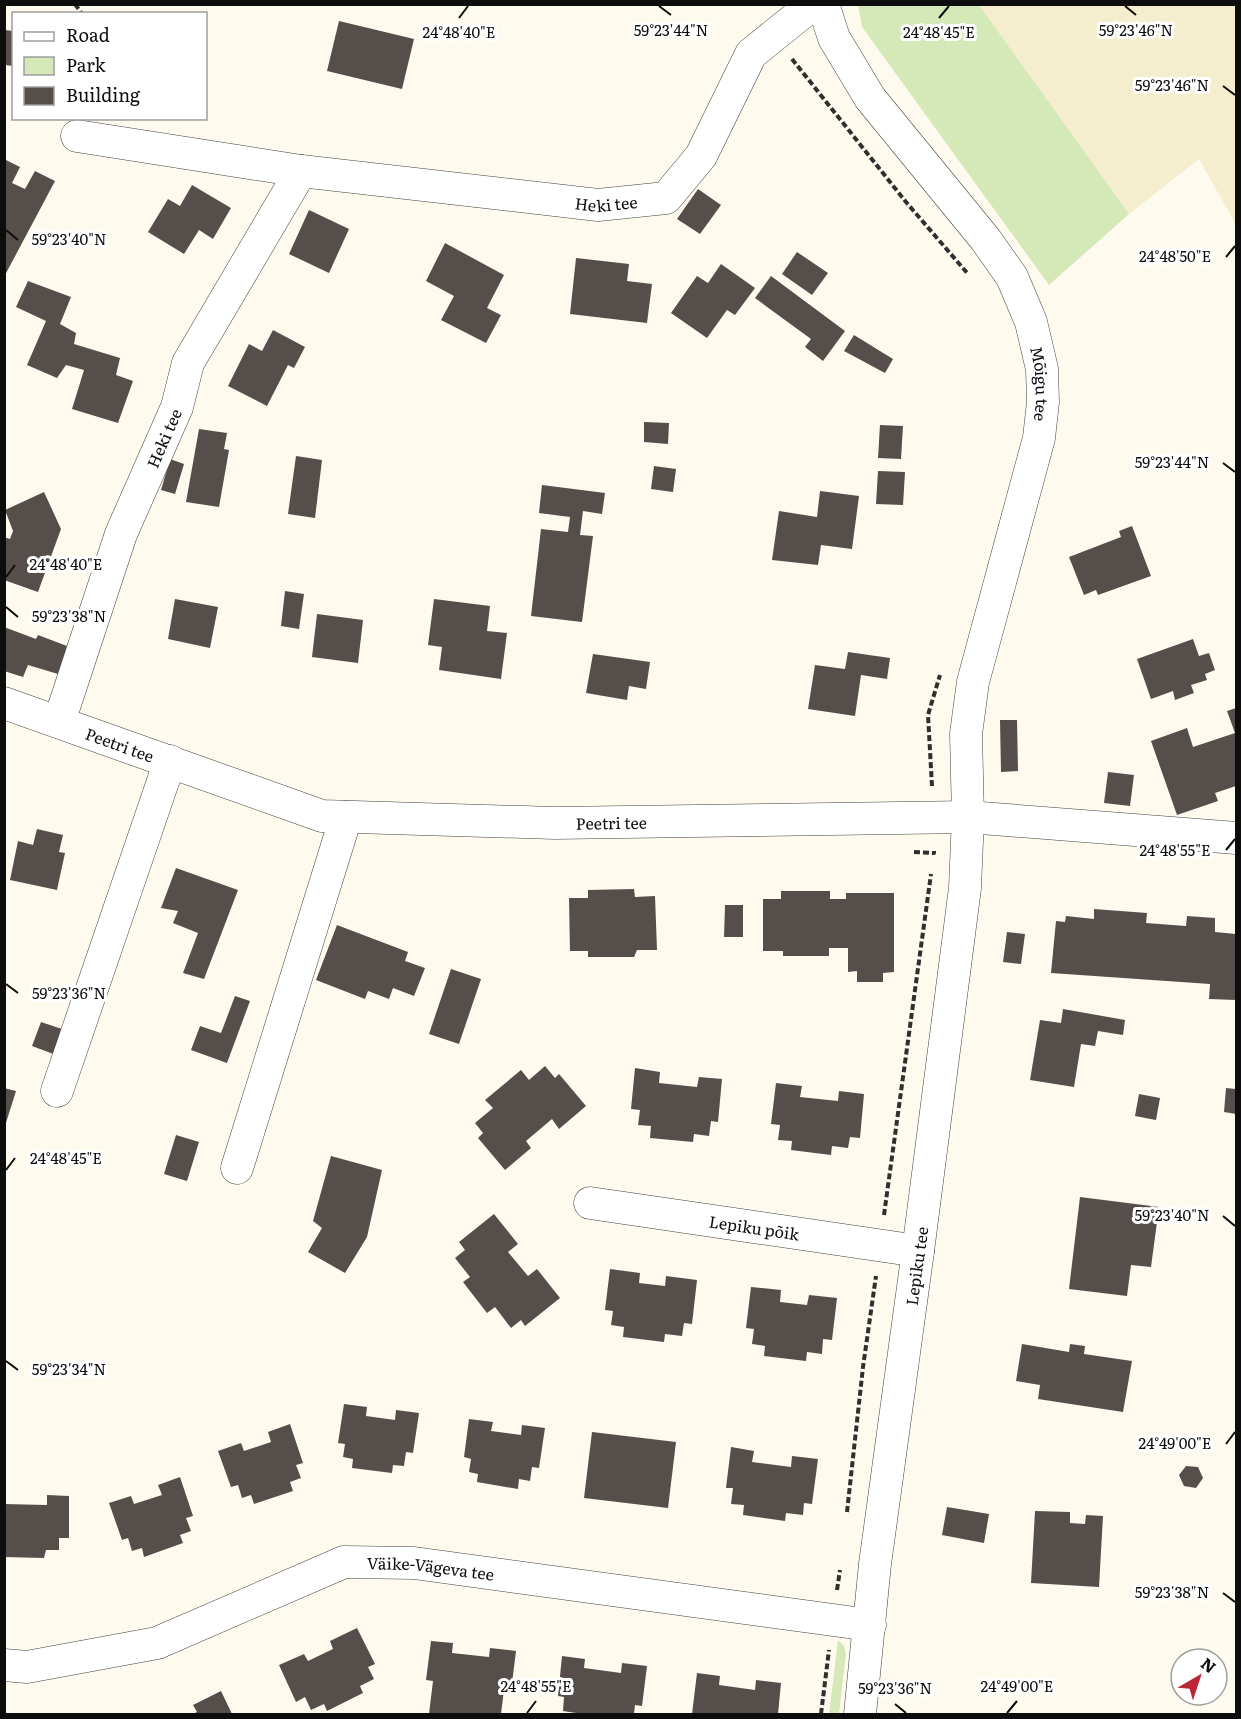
<svg xmlns="http://www.w3.org/2000/svg" width="1241" height="1719" font-family="Literata,serif">
<rect width="100%" height="100%" fill="#fffaee"/>
<path fill="#f4eece" d="M979,5H1236V225L1199,159L1129,214Z"/>
<g fill="#d4e8b8">
<path d="M858,5H979L1129,214L1049,285L862,27Z"/>
<path d="M838,1640L844,1646L846,1653L839,1714H829Z"/>
</g>
<g fill="#564e4a">
<path d="M339,21L414,39L402,89L327,71Z"/>
<path d="M4,30L14,31V66L4,65Z"/>
<path d="M4,159L20,167L12,183L25,189L35,171L55,181L4,277Z"/>
<path d="M192,185L231,208L213,239L199,230L184,254L148,232L168,199L180,206Z"/>
<path d="M698,189L721,205L700,234L677,219Z"/>
<path d="M309,210L349,229L329,273L289,254Z"/>
<path d="M445,243L504,275L487,308L501,315L486,343L441,320L454,296L426,281Z"/>
<path d="M797,252L828,273L812,295L782,274Z"/>
<path d="M576,258L629,264L627,281L652,284L647,323L570,314Z"/>
<path d="M721,264L755,288L735,315L727,310L707,338L671,313L697,276L708,283Z"/>
<path d="M771,276L845,331L823,361L805,347L811,339L755,298Z"/>
<path d="M28,281L71,297L60,324L76,333L74,344L120,358L116,375L133,381L118,423L72,409L84,370L66,365L57,378L27,365L46,321L16,307Z"/>
<path d="M273,330L305,347L294,368L288,365L267,406L228,386L249,344L262,351Z"/>
<path d="M854,335L893,359L885,373L844,351Z"/>
<path d="M644,422L669,423L668,444L644,442Z"/>
<path d="M880,425L903,426L901,459L878,458Z"/>
<path d="M199,429L227,433L224,449L229,450L219,507L186,502Z"/>
<path d="M296,456L322,460L315,518L288,514Z"/>
<path d="M170,459L184,464L175,494L161,490Z"/>
<path d="M654,466L676,469L673,492L651,489Z"/>
<path d="M878,471L905,472L903,505L876,504Z"/>
<path d="M542,485L605,493L602,514L583,511L580,535L593,536L582,622L531,616L541,529L568,532L570,517L539,513Z"/>
<path d="M820,491L859,496L852,549L821,545L818,565L772,560L779,511L817,517Z"/>
<path d="M44,492L61,529L38,592L4,580V537L10,539L13,531L5,510Z"/>
<path d="M1132,526L1151,576L1098,595L1096,590L1084,595L1069,557L1121,537L1119,531Z"/>
<path d="M285,591L304,594L299,629L281,626Z"/>
<path d="M175,599L218,607L210,648L168,639Z"/>
<path d="M434,599L490,606L487,631L507,633L501,679L439,670L442,647L428,645Z"/>
<path d="M317,614L363,620L358,663L312,657Z"/>
<path d="M4,627L36,639L38,635L67,646L58,674L28,665L23,677L4,671Z"/>
<path d="M1193,639L1199,656L1209,653L1215,670L1205,674L1207,680L1191,685L1194,693L1175,700L1173,691L1151,699L1137,659Z"/>
<path d="M848,652L890,658L887,679L861,675L855,716L808,709L815,665L845,669Z"/>
<path d="M593,654L650,662L646,689L629,686L627,700L586,693Z"/>
<path d="M1236,708V786L1215,793L1218,801L1177,815L1151,741L1187,728L1193,747L1235,733L1227,711Z"/>
<path d="M1000,720H1017L1018,771L1001,772Z"/>
<path d="M1108,772L1134,775L1130,806L1104,803Z"/>
<path d="M37,829L63,835L59,852L65,853L57,890L10,880L18,841L33,845Z"/>
<path d="M176,868L238,890L204,979L183,973L198,933L173,923L178,911L161,908Z"/>
<path d="M634,889L635,897L655,896L657,950H637L634,957H588V951H570L569,898H588V890Z"/>
<path d="M781,891H830V899H846V893H894V972L883,973V982H857V971L848,972V948H829V956H783V951H763V899H781Z"/>
<path d="M725,905H743V937H724Z"/>
<path d="M1094,909L1147,913L1146,923L1186,926L1187,916L1215,918V932L1236,934V1000L1209,999L1210,984L1051,973L1056,921L1065,922L1066,916L1094,919Z"/>
<path d="M337,925L408,952L405,961L425,968L414,996L393,988L389,999L368,991L365,999L316,980Z"/>
<path d="M1007,932L1025,934L1021,964L1003,962Z"/>
<path d="M451,969L481,979L459,1044L429,1034Z"/>
<path d="M235,996L250,1001L227,1063L191,1050L200,1026L221,1033Z"/>
<path d="M1063,1009L1125,1020L1123,1035L1098,1031L1095,1046L1081,1044L1074,1087L1030,1080L1040,1020L1061,1023Z"/>
<path d="M41,1022L65,1030L56,1055L32,1046Z"/>
<path d="M545,1066L555,1078L559,1074L586,1106L559,1129L552,1119L526,1141L531,1148L505,1170L478,1138L483,1133L475,1123L493,1108L485,1100L521,1070L529,1080Z"/>
<path d="M635,1068L660,1072L659,1083L697,1087L699,1077L722,1079L718,1122L711,1121L709,1136L694,1134L693,1142L650,1138L651,1126L638,1125L640,1110L631,1109Z"/>
<path d="M776,1083L802,1086L800,1097L838,1101L839,1091L864,1094L860,1138L850,1137L848,1148L832,1146L831,1155L791,1150L792,1141L778,1140L780,1125L771,1124Z"/>
<path d="M4,1088L16,1091L5,1126H4Z"/>
<path d="M1226,1088L1236,1089V1114L1224,1112Z"/>
<path d="M1139,1094L1160,1098L1156,1120L1135,1116Z"/>
<path d="M176,1135L199,1142L187,1181L164,1174Z"/>
<path d="M331,1156L382,1170L367,1237L345,1273L308,1252L322,1228L313,1221Z"/>
<path d="M1080,1197L1159,1207L1151,1267L1131,1265L1127,1296L1069,1289Z"/>
<path d="M494,1214L518,1244L508,1252L528,1276L537,1269L560,1298L525,1326L521,1320L511,1328L495,1307L487,1313L463,1282L470,1277L455,1258L465,1250L459,1242Z"/>
<path d="M610,1269L640,1273L639,1283L665,1286L666,1276L697,1280L692,1324L684,1323L682,1336L665,1334L664,1342L623,1337L624,1327L611,1325L613,1311L605,1310Z"/>
<path d="M751,1287L781,1290L780,1302L807,1305L809,1295L837,1298L832,1340L823,1339L822,1354L807,1352L806,1361L764,1356L765,1346L752,1344L754,1329L746,1328Z"/>
<path d="M1022,1344L1069,1352L1070,1344L1085,1346L1084,1354L1132,1361L1123,1412L1038,1399L1040,1385L1016,1381Z"/>
<path d="M344,1404L367,1407L366,1416L395,1420L396,1410L419,1413L413,1453L406,1452L404,1466L393,1465L392,1473L352,1468L353,1459L343,1457L345,1444L338,1443Z"/>
<path d="M469,1419L493,1422L491,1431L521,1435L522,1425L545,1428L539,1468L532,1467L530,1481L519,1479L518,1489L477,1482L478,1474L469,1472L471,1459L464,1457Z"/>
<path d="M290,1424L303,1463L296,1465L301,1478L290,1482L293,1491L254,1504L251,1495L242,1498L238,1485L231,1487L218,1451L241,1443L244,1451L271,1442L268,1432Z"/>
<path d="M592,1432L676,1442L668,1508L584,1498Z"/>
<path d="M731,1447L754,1451L752,1462L791,1467L792,1456L818,1459L812,1504L804,1503L803,1515L786,1513L785,1521L743,1515L744,1505L731,1504L733,1488H726Z"/>
<path d="M1186,1466L1198,1467L1203,1478L1196,1488L1184,1486L1179,1475Z"/>
<path d="M180,1477L193,1516L186,1518L191,1531L180,1535L183,1543L144,1557L142,1548L132,1551L128,1538L122,1540L109,1503L131,1496L134,1504L162,1495L158,1485Z"/>
<path d="M47,1495L69,1496V1538H59V1550H46L44,1558L4,1557V1504L47,1505Z"/>
<path d="M947,1507L989,1514L984,1543L942,1535Z"/>
<path d="M1035,1511L1070,1512V1523L1085,1524L1086,1515L1103,1516L1099,1587L1031,1583Z"/>
<path d="M357,1628L375,1664L368,1667L374,1679L360,1686L363,1693L327,1711L324,1704L311,1710L305,1697L296,1702L279,1665L304,1654L308,1661L333,1649L330,1641Z"/>
<path d="M431,1641L453,1643L452,1653L489,1657L490,1648L516,1651L511,1691L504,1690L501,1714H429L433,1681L426,1680Z"/>
<path d="M562,1656L585,1659L584,1668L621,1673L622,1663L647,1666L642,1706L635,1705L634,1714H575L576,1713L563,1711L564,1697L558,1696Z"/>
<path d="M697,1673L720,1676L719,1685L755,1690L756,1680L781,1683L778,1714H692Z"/>
<path d="M221,1691L232,1714H193L197,1712L193,1705Z"/>
</g>
<g fill="none" stroke-linecap="round" stroke-linejoin="round">
<defs>
<g id="minor">
<path id="s1" d="M823,4L834,38L870,98L986,240L1012,277L1031,322L1042,369L1043,402L1039,438L973,682L966,734L968,817L965,888L918,1251L875,1564L860,1714"/>
<path d="M77,136L301,171"/>
<path id="s2" d="M4,703L322,816L555,823L968,817L1236,838"/>
<path id="s3" d="M59,722L121,534L177,407L188,363L301,171L598,205L666,198L701,156L751,54L813,4"/>
<path d="M57,1091L170,761"/>
<path d="M237,1168L346,817"/>
<path id="s4" d="M590,1203L918,1251"/>
<path id="s5" d="M4,1665L27,1667L157,1643L344,1562L414,1563L870,1625"/>
</g>
</defs>
<use href="#minor" stroke="#404040" stroke-width="33"/>
<g stroke="#2f2f2f" stroke-width="4" stroke-dasharray="6 3" stroke-linecap="butt">
<path d="M75,4L82,14"/>
<path d="M792,59L906,202L968,274"/>
<path d="M932,786L928,715L940,675"/>
<path d="M914,852L934,853V851"/>
<path d="M884,1215L931,874"/>
<path d="M847,1512L863,1367L876,1276"/>
<path d="M837,1590L840,1570"/>
<path d="M821,1714L829,1650"/>
</g>
<use href="#minor" stroke="#fff" stroke-width="32"/>
</g>
<path fill="none" stroke="#0d0d0d" stroke-width="2" d="M659,6L671,15M1125,6L1136,15M459,18L468,6M939,18L949,6M1223,86L1235,95M6,230L18,240M1226,257L1235,246M1223,463L1235,472M6,577L15,565M6,607L18,617M1226,850L1235,839M6,984L18,993M6,1170L15,1158M1223,1216L1235,1226M6,1361L18,1370M1226,1444L1235,1432M1223,1593L1235,1602M895,1704L906,1713M527,1713L536,1701M1007,1713L1017,1701"/>
<g text-anchor="middle" dominant-baseline="central" stroke-width="6" stroke-linejoin="round" paint-order="stroke">
<g font-size="16" fill="#0d0d0d" stroke="#fff">
<text stroke="none"><textPath href="#s3" startOffset="912">Heki tee</textPath></text>
<text stroke="none"><textPath href="#s1" startOffset="446">Mõigu tee</textPath></text>
<text stroke="none"><textPath href="#s3" startOffset="303">Heki tee</textPath></text>
<text stroke="none"><textPath href="#s2" startOffset="123">Peetri tee</textPath></text>
<text stroke="none"><textPath href="#s2" startOffset="627">Peetri tee</textPath></text>
<text stroke="none"><textPath href="#s4" startOffset="166">Lepiku põik</textPath></text>
<text transform="translate(916 1266) rotate(-82)">Lepiku tee</text>
<text stroke="none"><textPath href="#s5" startOffset="446">Väike-Vägeva tee</textPath></text>
</g>
</g>
<g font-size="15" text-anchor="middle" fill="#0d0d0d" stroke="#fff" stroke-width="6" stroke-linejoin="round" paint-order="stroke">
<text x="1136" y="36">59°23'46"N</text>
<text x="671" y="36">59°23'44"N</text>
<text x="459" y="38">24°48'40"E</text>
<text x="939" y="38">24°48'45"E</text>
<text x="1172" y="91">59°23'46"N</text>
<text x="69" y="245">59°23'40"N</text>
<text x="1175" y="262">24°48'50"E</text>
<text x="1172" y="468">59°23'44"N</text>
<text x="66" y="570">24°48'40"E</text>
<text x="69" y="622">59°23'38"N</text>
<text x="1175" y="856">24°48'55"E</text>
<text x="69" y="999">59°23'36"N</text>
<text x="66" y="1164">24°48'45"E</text>
<text x="1172" y="1221">59°23'40"N</text>
<text x="69" y="1375">59°23'34"N</text>
<text x="1175" y="1449">24°49'00"E</text>
<text x="1172" y="1598">59°23'38"N</text>
<text x="536" y="1692">24°48'55"E</text>
<text x="1017" y="1692">24°49'00"E</text>
<text x="895" y="1694">59°23'36"N</text>
</g>
<rect width="1241" height="1719" fill="none" stroke="#0d0d0d" stroke-width="12"/>
<rect x="12" y="12" width="195" height="108" fill="#ffffff" stroke="#9e9e9e" stroke-width="1.5"/>
<rect x="24" y="32" width="30" height="9" fill="#ffffff" stroke="#9e9e9e" stroke-width="1.5"/>
<text x="66" y="42" font-size="18" fill="#0d0d0d">Road</text>
<rect x="24" y="57" width="30" height="18" fill="#d4e8b8" stroke="#9e9e9e" stroke-width="1.5"/>
<text x="66" y="72" font-size="18" fill="#0d0d0d">Park</text>
<rect x="24" y="87" width="30" height="18" fill="#564e4a" stroke="#9e9e9e" stroke-width="1.5"/>
<text x="66" y="102" font-size="18" fill="#0d0d0d">Building</text>
<g transform="translate(1199 1677) rotate(39)"><circle r="28" fill="#ffffff" stroke="#9e9e9e" stroke-width="1.5"/>
<path d="M0-4.5L10 22L0 15L-10 22Z" fill="#bb2738"/>
<text y="-9" font-size="16" font-weight="bold" text-anchor="middle" fill="#0d0d0d">N</text>
</g>
</svg>
